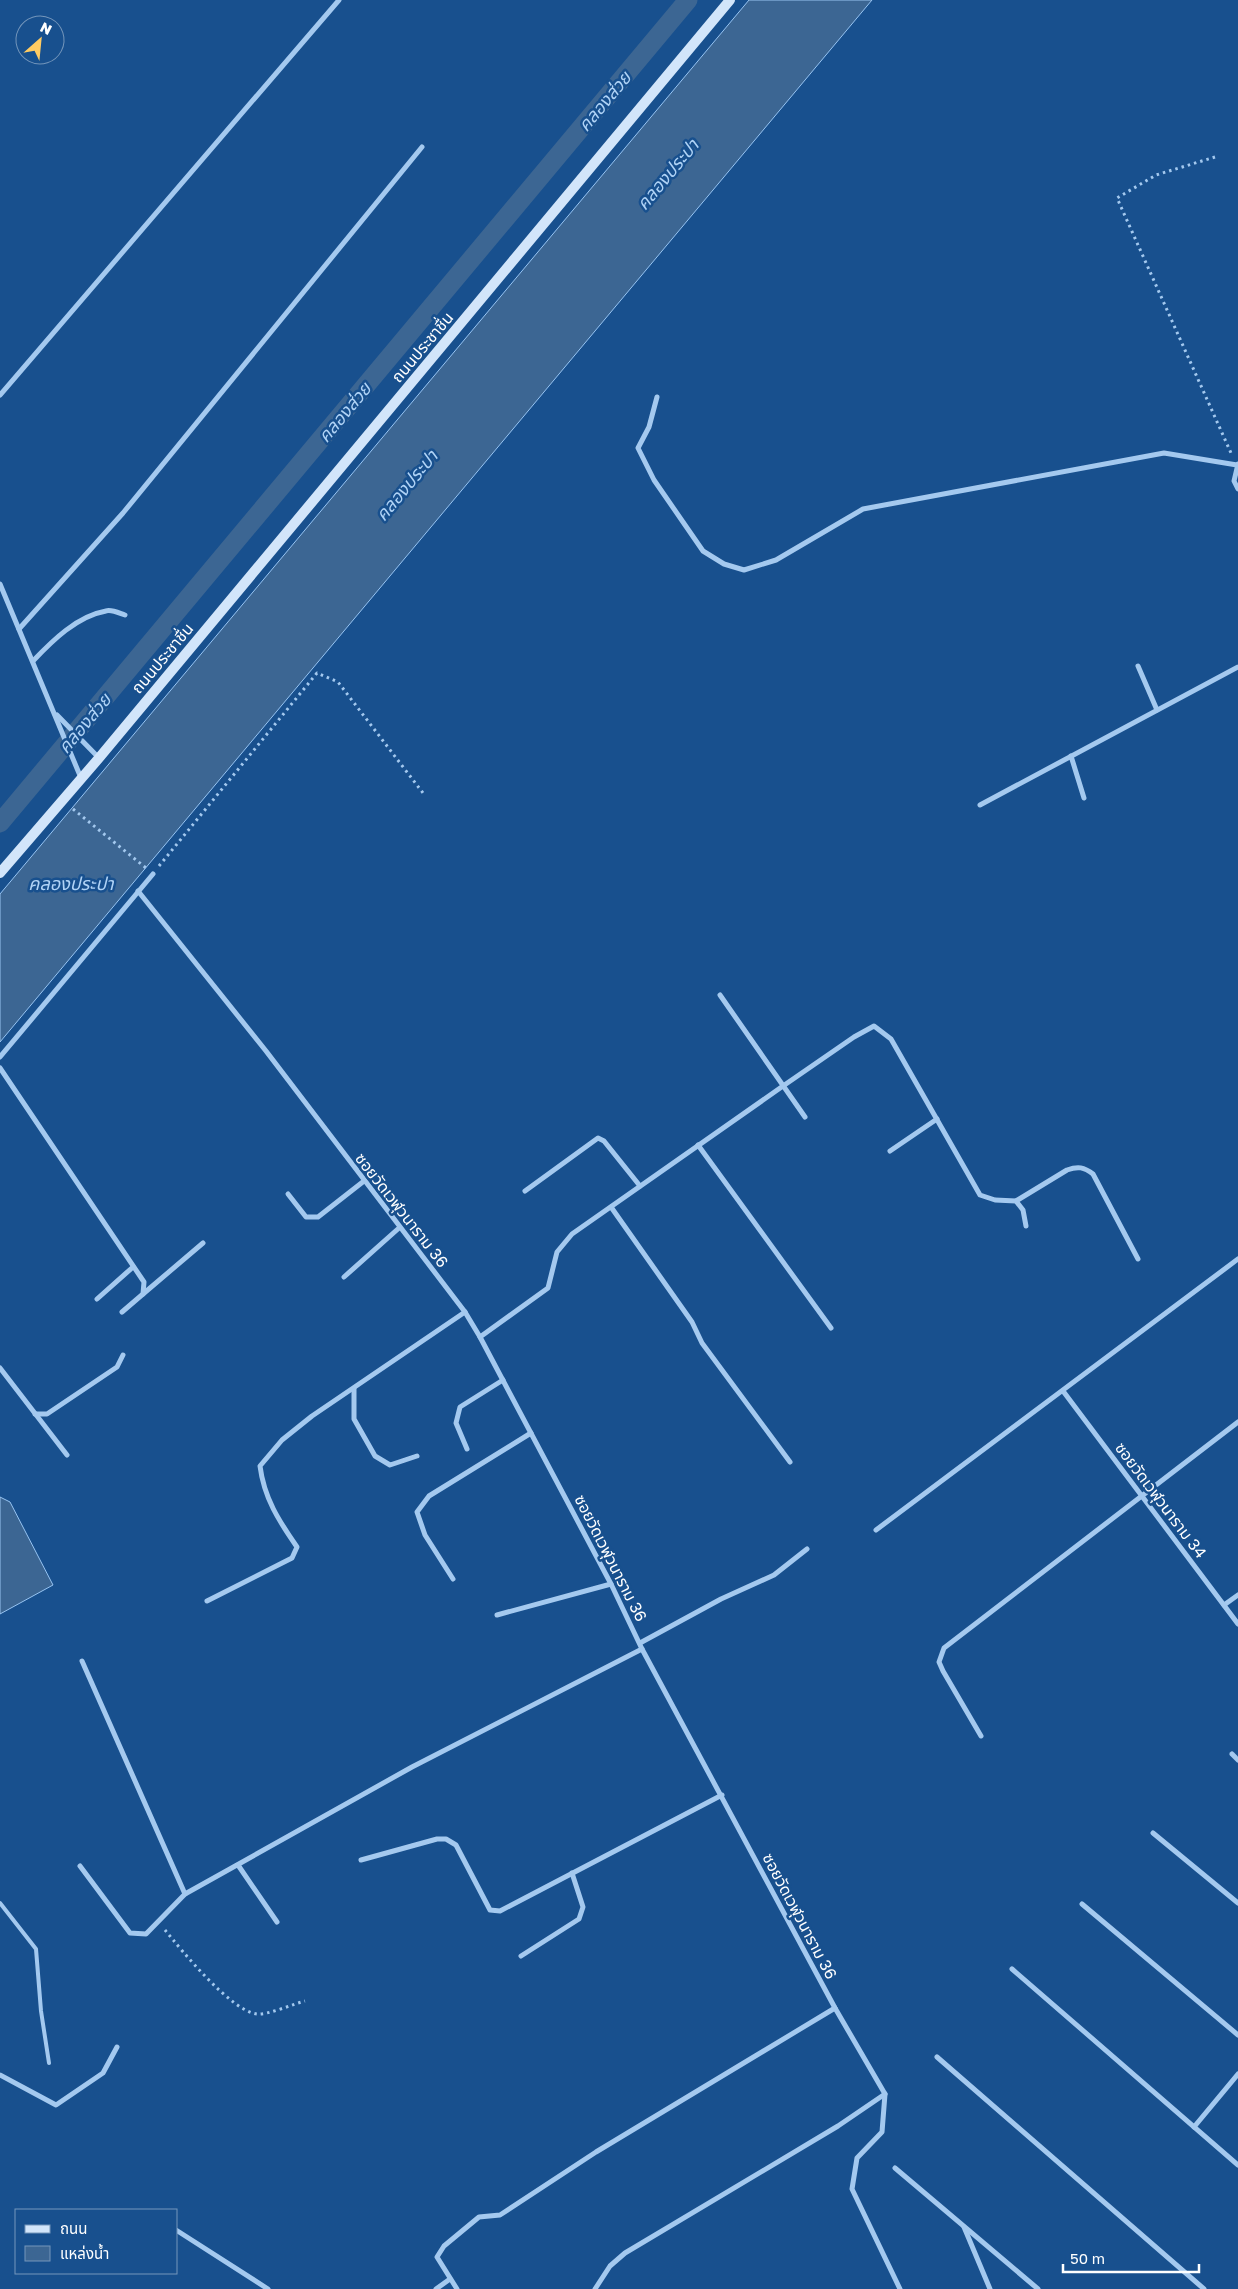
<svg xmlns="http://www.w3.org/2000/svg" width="1238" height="2289" font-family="'Golos Text','Noto Sans Thai',sans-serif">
<rect width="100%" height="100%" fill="#18508e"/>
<g fill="#3c6693" stroke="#97c4f2">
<path d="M749,0H872L0,1042V894Z"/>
<path d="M0,1497L10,1502L53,1585L0,1614Z"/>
</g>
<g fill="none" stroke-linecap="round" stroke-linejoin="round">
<path stroke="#3c6693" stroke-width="19" d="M0,823L688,0"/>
<g stroke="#a4c9ef" stroke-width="3" stroke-dasharray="2.5 4" stroke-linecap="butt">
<path d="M1215,157L1156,175L1117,198L1231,453"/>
<path d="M73,809L146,868"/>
<path d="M159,866L317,673L338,682L423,793"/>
<path d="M165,1930C182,1951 231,2011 257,2014C268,2015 293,2004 305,2001"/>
</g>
<path stroke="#a4c9ef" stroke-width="4" d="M0,1903L36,1949L41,2011L49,2063"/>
<g stroke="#a4c9ef" stroke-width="5">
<path d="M0,395L339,0"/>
<path d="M657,397L649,427L638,448L654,480L703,551L724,564L744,570L776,560L863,509L1164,453L1237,465"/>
<path d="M1238,464L1234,481L1238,489"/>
<path d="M0,584L81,778"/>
<path d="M19,629L123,513L422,147"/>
<path d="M33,661C52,641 77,616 106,611C111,609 119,613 125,615"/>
<path d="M1138,666L1157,710"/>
<path d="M57,715L99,758"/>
<path d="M1071,756L1084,798"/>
<path d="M980,805L1238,667"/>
<path d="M138,891L266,1051L465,1312L480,1337L611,1584L642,1649L835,2008L885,2094L882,2132L857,2158L852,2189L900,2289"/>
<path d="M720,995L805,1117"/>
<path d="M0,1057L153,874"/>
<path d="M0,1068L144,1282L143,1294L122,1312"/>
<path d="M698,1145L831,1328"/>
<path d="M890,1151L937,1119"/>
<path d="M525,1191L598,1138L604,1141L640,1186"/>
<path d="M288,1194L306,1217H318L364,1181"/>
<path d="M1016,1201L1067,1170C1078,1166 1084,1167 1093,1174L1138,1259"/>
<path d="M611,1207L692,1322L702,1343L790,1462"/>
<path d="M344,1277L399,1228"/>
<path d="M143,1294L203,1243"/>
<path d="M97,1299L133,1267"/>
<path d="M480,1337L548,1288L557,1252L572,1234L783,1086L854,1037L874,1026L891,1039L980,1195L995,1200L1016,1201L1023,1210L1026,1226"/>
<path d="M0,1368L67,1455"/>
<path d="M354,1389V1419L375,1456L390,1465L417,1456"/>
<path d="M1063,1391L1238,1624"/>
<path d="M35,1414H47L117,1367L123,1355"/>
<path d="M467,1449L456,1423L460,1407L503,1380"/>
<path d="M876,1530L1238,1259"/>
<path d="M453,1579L425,1535L417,1512L429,1496L531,1433"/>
<path d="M207,1601L292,1558L297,1547C279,1521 264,1498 260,1466L282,1440L312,1416L465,1312"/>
<path d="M1224,1605L1238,1595"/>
<path d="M497,1615L611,1584"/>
<path d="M640,1643L721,1599L774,1575L807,1549"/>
<path d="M82,1661L185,1894"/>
<path d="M981,1736L943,1671L939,1662L944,1648L1238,1422"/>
<path d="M1232,1754L1238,1760"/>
<path d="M1153,1833L1238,1903"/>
<path d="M361,1860L437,1839H446L456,1845L490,1910L500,1911L722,1795"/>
<path d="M238,1865L277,1922"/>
<path d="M80,1866L130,1933L146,1934L185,1894L412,1767L642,1649"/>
<path d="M1082,1904L1238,2035"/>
<path d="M521,1956L579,1919L583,1907L572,1873"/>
<path d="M1012,1969L1238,2165"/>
<path d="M937,2057L1204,2289"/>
<path d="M0,2075L56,2105L103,2073L117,2047"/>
<path d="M1194,2127L1238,2074"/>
<path d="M895,2168L1038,2289"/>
<path d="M964,2227L990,2289"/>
<path d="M176,2230L268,2289"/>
<path d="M436,2289L450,2279"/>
<path d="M457,2289L437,2257L444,2246L479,2217L500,2215L596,2152L835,2008"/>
<path d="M595,2289L610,2266L625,2253L838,2126L885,2094"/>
</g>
<path stroke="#d2e5fa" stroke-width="10" d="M0,873L99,758L730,0"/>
</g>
<g text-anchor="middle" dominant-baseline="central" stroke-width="5" stroke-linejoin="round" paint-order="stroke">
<g font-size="16" fill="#fff" stroke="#18508e">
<text transform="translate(422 347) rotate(-50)">ถนนประชาชื่น</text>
<text transform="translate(162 658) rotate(-50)">ถนนประชาชื่น</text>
<text transform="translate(402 1210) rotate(52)">ซอยวัดเวฬุวนาราม 36</text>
<text transform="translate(1161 1500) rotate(53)">ซอยวัดเวฬุวนาราม 34</text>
<text transform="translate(611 1558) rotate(63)">ซอยวัดเวฬุวนาราม 36</text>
<text transform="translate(800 1916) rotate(62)">ซอยวัดเวฬุวนาราม 36</text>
</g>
<g font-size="18" font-style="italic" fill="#b0d3f6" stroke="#18508e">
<text transform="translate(604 101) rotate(-50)">คลองส่วย</text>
<text transform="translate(667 174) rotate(-50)">คลองประปา</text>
<text transform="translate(344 412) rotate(-50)">คลองส่วย</text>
<text transform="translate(406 485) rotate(-50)">คลองประปา</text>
<text transform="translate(84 723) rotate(-50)">คลองส่วย</text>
<text x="71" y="883">คลองประปา</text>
</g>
</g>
<rect x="15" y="2209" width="162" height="65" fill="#18508e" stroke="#7496bb"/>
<rect x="25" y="2225" width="25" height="8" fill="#d2e5fa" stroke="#7496bb"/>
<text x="60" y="2234" font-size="15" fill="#ffffff">ถนน</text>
<rect x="25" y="2246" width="25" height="15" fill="#3c6693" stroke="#7496bb"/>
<text x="60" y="2259" font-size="15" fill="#ffffff">แหล่งน้ำ</text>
<g transform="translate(40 40) rotate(27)"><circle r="24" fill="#18508e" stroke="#7496bb"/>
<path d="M0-4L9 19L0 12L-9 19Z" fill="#ffcb62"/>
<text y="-8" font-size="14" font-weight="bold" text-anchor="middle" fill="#ffffff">N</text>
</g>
<path d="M1063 2264v8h136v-8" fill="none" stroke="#ffffff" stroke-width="2.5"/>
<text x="1070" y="2264" font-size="15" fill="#ffffff" stroke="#18508e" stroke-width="4" paint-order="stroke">50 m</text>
</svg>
